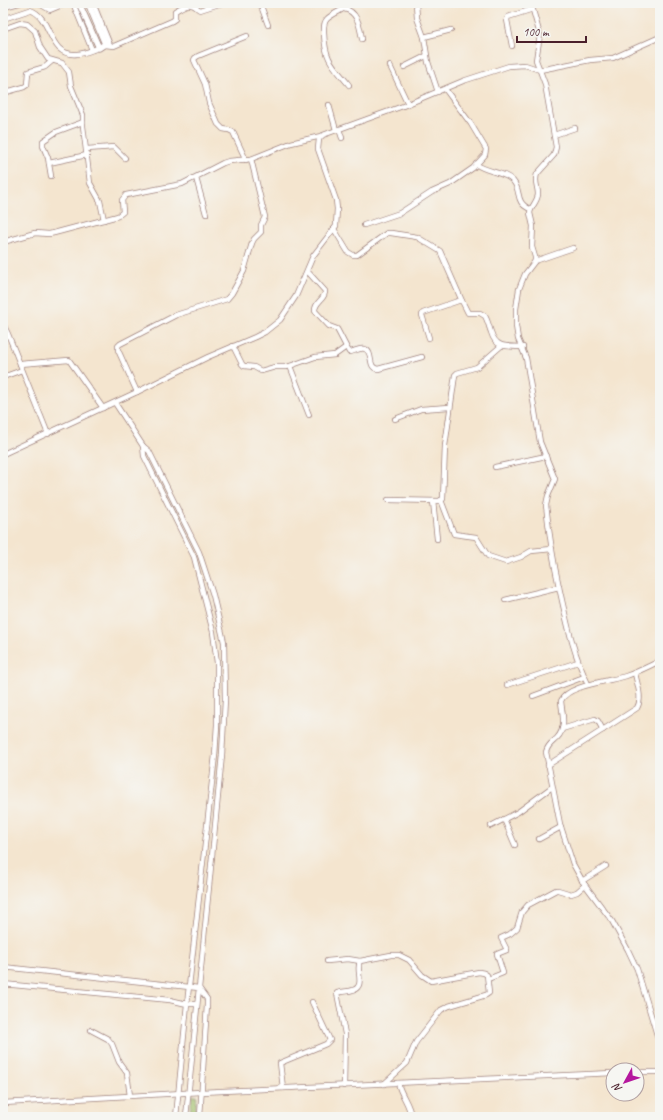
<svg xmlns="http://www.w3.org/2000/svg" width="663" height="1120" font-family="Caveat,sans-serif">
<rect width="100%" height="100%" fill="#f6f6f2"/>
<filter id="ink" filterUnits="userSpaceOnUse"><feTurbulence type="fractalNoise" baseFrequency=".025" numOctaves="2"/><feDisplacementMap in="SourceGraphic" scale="8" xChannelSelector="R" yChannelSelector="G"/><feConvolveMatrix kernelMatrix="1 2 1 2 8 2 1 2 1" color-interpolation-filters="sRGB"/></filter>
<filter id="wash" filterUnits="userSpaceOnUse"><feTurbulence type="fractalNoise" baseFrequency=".012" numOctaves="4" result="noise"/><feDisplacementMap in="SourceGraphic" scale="16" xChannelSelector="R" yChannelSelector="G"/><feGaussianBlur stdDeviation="0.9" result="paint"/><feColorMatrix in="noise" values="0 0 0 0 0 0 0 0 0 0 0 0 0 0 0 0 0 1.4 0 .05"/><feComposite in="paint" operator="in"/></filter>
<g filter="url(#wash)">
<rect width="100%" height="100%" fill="#f4e5cf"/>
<path fill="#a3c26a" stroke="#76704a" d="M192,1095H197L195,1117H190Z"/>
</g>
<g filter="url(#ink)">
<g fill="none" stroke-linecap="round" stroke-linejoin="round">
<defs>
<g id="minor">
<path d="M38,3L50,10L62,5"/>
<path d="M73,3L92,50"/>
<path d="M93,3L110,45"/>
<path d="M260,3L268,25"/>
<path d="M416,3L417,18L424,37L428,62L438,92"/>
<path d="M531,3L540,35L536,60L545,84L556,147L554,155L537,174C534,182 538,187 538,194C538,201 531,206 530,213L533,226L532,247L535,257V261L525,274L519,289L516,309V326L518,339L526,358L540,442L555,479L548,496L546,505C549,533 553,560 559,587C567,622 572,651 588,684"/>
<path d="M660,3V4"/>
<path d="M4,7L19,3"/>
<path d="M344,9C358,11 360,28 362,39"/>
<path d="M3,19L30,10C53,17 47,57 77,54C84,54 92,50 98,48"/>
<path d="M3,29L20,23L27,24L35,31L40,47L48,59L62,63L69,72L71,86L83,115V126L90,183L100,201L104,220"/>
<path d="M424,37L451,30"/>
<path d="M105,45L114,46L172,21L175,19V11C179,9 187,3 191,5C195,5 197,9 200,10L222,3"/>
<path d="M512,46L507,20L508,17L533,9"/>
<path d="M390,66L408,104"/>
<path d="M404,67L426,56"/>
<path d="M349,85C333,65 325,61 324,33C324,28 323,23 327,19C334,12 344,11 350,3"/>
<path d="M3,93L24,87L27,85L28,72L45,67L52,61"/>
<path d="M329,105L336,130"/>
<path d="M339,129L342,138"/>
<path d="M554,135L575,128"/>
<path d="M87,149L114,147L125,158"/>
<path d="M246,160L233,132L229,130L223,129L218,124L209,103L205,84L194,60L195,58L198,56L247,36"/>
<path d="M49,163L87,155"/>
<path d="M476,164C487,173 504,171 513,181C522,191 514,202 530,209"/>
<path d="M51,176L48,158L43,146V141L56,132L83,122"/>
<path d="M196,178L206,214"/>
<path d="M364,225L400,213L432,192L450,184L473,168L485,155L486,149L471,124L445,89"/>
<path d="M334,229L348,252L353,255H357L387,233H391L417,237L440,251L462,301"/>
<path d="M3,242L35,233L49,234L54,233L118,216L123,212L122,200L126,195L182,184L223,163L229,161L251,159L291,143L321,136"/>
<path d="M535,261L573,248"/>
<path d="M308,272L325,291C326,299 314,302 315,311L329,326L337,329L349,352C354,352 360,347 365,349C374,352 367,368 378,369L422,357"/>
<path d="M3,324L8,334L48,434"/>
<path d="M429,338L422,315L423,313L458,301H462L468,313H480L485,316C488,321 489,327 491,332C496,349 507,346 523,347"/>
<path d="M233,346L242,364L244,366L254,367L261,371L275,367H287L315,357L335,355L346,347"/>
<path d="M20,364L69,360L103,408"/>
<path d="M290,366L309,415"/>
<path d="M3,377L22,370"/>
<path d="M137,392L118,350V346L120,344L176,315L227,299L232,293L244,271L252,243L254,239L261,232V225L265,217L251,159"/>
<path d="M115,403L143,446L149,451L199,552L213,595L224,642L225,700L222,755L199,988L207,999V1005L200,1117"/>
<path d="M395,419L421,409L450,407"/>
<path d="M143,446L144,456L194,557L213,632L217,663V725L215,755L187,1004H197"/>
<path d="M3,454L137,392L208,357L255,337L265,332L280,320L296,296L313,256L336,226L337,209L336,200L318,149L319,139L323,135L403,106L463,81L509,66L525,65L540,70L590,60L613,58L660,37"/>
<path d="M495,467L546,456"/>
<path d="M388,500L439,501L443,499L445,446L455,375L457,373L477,367L501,346"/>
<path d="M441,500L454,534L476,537L488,556L506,562L521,557L531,551L552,549"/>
<path d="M433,501L437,539"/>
<path d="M505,600L559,587"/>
<path d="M660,661C649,666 638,672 626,676C611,681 567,685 561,701C562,713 567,728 557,738C552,743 548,744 546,752L560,824L573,864L583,882L612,921L628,950L637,969L660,1045"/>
<path d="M507,685L578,662"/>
<path d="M533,696L584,677"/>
<path d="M562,729L595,719L598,721L603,730"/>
<path d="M548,765L637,708C643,698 637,684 635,673"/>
<path d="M504,819L515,845"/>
<path d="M491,826L518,812L552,787"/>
<path d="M539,839L561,827"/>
<path d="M582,881L606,866"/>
<path d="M327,961L348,959L360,961"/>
<path d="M3,967L199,988L186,1117"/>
<path d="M488,979L503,973L497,954L507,950L501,938L510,934L517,928L522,912L528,905L556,890H558L571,894L577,892L585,885"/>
<path d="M3,984L170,1000L187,1004L176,1117"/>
<path d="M91,1030L108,1039L112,1044L119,1062L127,1073L130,1096"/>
<path d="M637,1072H660"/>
<path d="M398,1083C401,1096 410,1104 411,1117"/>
<path d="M344,1086L345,1034L337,993C342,991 348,992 353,990C366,986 355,970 360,961L391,955H399L409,960L422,975L431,981L479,972L484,973L487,975L489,993L486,995L449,1006L441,1010L416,1042L407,1063L384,1084"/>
<path d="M283,1088L280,1063L326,1044L330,1040L312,1002"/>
<path d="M3,1103L201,1092L613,1073"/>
</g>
<path id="major" d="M79,3L99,48L105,44L88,3"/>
</defs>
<use href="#minor" stroke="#9f827d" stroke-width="6"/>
<use href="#major" stroke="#9f827d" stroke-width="7"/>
<use href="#minor" stroke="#fff" stroke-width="4.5"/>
<use href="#major" stroke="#fff" stroke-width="5.5"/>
</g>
</g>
<rect width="663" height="1120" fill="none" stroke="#f6f6f2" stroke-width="16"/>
<g transform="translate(625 1082) rotate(230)"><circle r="19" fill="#f6f6f2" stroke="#b1a0a2"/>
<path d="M0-3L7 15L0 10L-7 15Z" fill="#b5179e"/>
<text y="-6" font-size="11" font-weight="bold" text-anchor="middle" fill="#4a1f2b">N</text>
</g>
<path d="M517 36v6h69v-6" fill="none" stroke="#4a1f2b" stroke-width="2"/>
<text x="523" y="36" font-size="12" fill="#4a1f2b" stroke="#f6f6f2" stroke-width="3" paint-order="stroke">100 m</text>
</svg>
